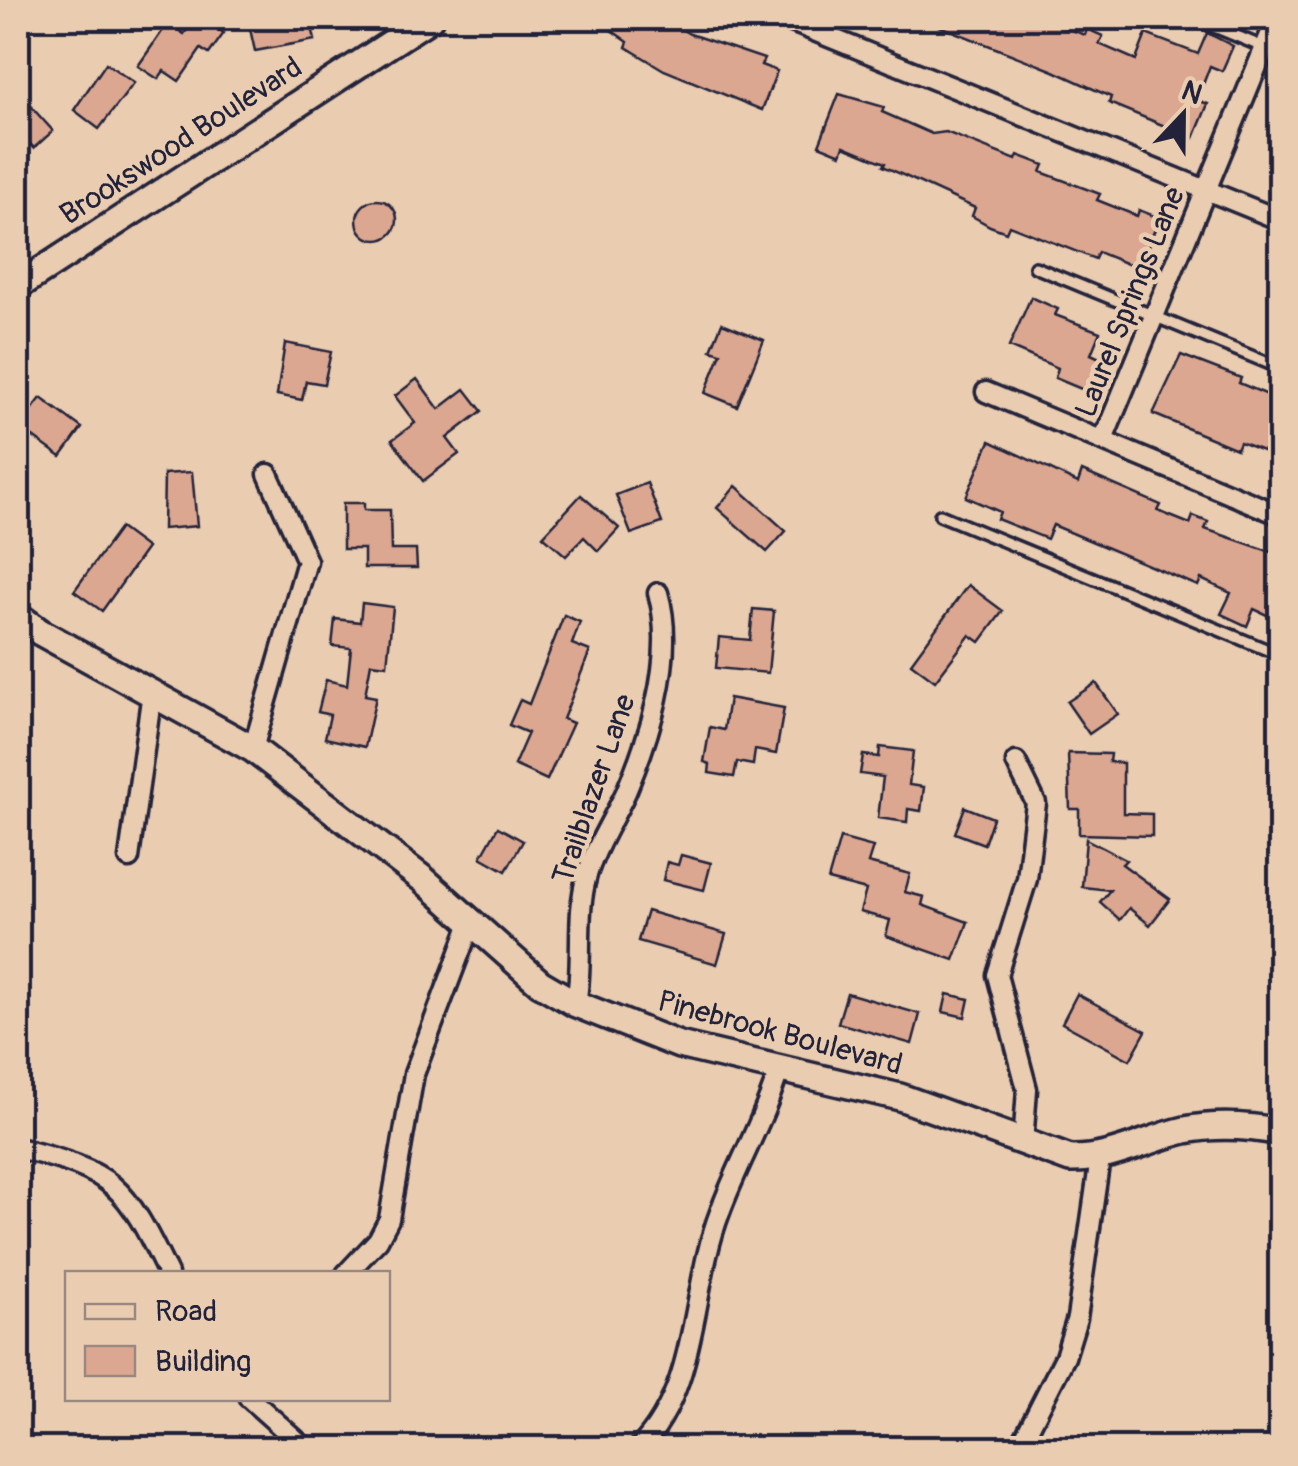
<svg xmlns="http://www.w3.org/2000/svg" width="1298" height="1466" font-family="Pangolin,sans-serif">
<rect width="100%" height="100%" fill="#eacdb1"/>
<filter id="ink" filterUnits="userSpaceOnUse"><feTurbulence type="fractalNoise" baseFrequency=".01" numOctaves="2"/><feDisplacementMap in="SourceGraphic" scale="20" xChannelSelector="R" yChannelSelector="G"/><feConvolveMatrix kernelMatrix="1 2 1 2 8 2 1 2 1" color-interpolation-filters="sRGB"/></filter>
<g filter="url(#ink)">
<g fill="#dca790" stroke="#22223b" stroke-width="2.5">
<path d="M195,18L224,33L209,54L201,49L179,81L164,71L158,79L138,66L168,23L184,34Z"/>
<path d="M263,18H310L315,40L255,51L248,20Z"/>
<path d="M594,18H661L690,34L764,59L761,65L777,71L762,110L664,70L626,47L628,42Z"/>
<path d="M919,18H1039L1085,35L1087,29L1103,36L1099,44L1136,60L1146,34L1198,54L1207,33L1233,46L1222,71L1210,66L1197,100L1208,104L1194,138L1109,103L1111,97L1054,71Z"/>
<path d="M106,63L134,83L99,129L74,110Z"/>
<path d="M18,92L53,131L34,148L29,143L18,153Z"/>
<path d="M839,94L884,107L882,112L932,134L946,132L1016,160L1018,155L1044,165L1041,172L1100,194L1097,200L1137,216L1139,210L1159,218L1140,269L1098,252L1095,259L1009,225L1006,232L990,226L972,216L975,208L883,166L885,163L844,146L841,154L819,145Z"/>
<circle cx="377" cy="220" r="20"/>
<path d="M1031,297L1058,309L1055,315L1100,332L1091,354L1104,360L1091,393L1055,378L1058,368L1009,347Z"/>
<path d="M722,323L764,340L737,406L705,393L721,353L711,350Z"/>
<path d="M285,343L331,352L324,384L306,381L302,400L277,395Z"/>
<path d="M1181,355L1241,378L1239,383L1280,400V445L1276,456L1240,442L1237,449L1153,414Z"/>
<path d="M417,379L439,409L465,389L482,411L447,438L459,454L423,481L392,440L415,423L395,396Z"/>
<path d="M41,398L82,428L61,457L19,427Z"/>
<path d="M990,441L1078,483L1082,471L1161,505L1158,511L1190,524L1193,516L1208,522L1205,529L1280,555V621L1254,609L1247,626L1221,614L1231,593L1201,579L1198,586L1053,525L1047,539L997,519L1000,512L966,497Z"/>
<path d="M192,472L197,526L163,529L164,474Z"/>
<path d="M647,483L662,523L631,534L616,495Z"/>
<path d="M736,486L786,531L767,552L717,508Z"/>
<path d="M581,495L619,528L598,551L584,537L566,556L543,536Z"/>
<path d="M343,503H364V510H390L391,550H416L417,568H364V549H343Z"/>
<path d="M120,528L147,548L102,611L74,591Z"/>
<path d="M968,585L1003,611L980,642L970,635L935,681L911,663Z"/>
<path d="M362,603L393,607L387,665L371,663L365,695L376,697L365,747L325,738L330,715L318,712L326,680L347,685L351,648L332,646L335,619L360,622Z"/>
<path d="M753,609L774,611L768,673L716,668L719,637L750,640Z"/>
<path d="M564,615L580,622L572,644L590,651L563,719L573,723L547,780L514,765L528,733L509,725L520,700L529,704Z"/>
<path d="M1096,683L1118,714L1089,734L1067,702Z"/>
<path d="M729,698L784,708L776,754L755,750L753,765L737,762L734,777L709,773L710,764L704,762L710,727L724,730Z"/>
<path d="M880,747L913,751L909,785L924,787L921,811L908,809L907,822L878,818L883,777L860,774L863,755L879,757Z"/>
<path d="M1068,753L1110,754L1109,762L1123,763V813L1152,814V836L1079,834V809H1070Z"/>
<path d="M965,807L993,818L984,844L955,833Z"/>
<path d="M498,827L523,841L506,871L481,857Z"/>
<path d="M840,838L873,847L868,863L910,874L905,892L924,897L922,905L968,922L954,960L886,936L890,920L860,912L866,890L828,880Z"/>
<path d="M1086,839L1126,860L1122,864L1170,899L1150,925L1129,908L1120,920L1100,902L1110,890L1082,887Z"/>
<path d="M681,855L711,863L704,890L663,880L667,862L678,865Z"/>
<path d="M647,911L726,934L717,964L638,941Z"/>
<path d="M847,993L920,1014L912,1044L838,1023Z"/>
<path d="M947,994L969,999L965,1017L943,1012Z"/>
<path d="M1077,994L1146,1031L1130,1060L1062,1023Z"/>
</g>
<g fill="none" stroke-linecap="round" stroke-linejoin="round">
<defs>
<g id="lane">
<path d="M1193,18L1280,54"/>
<path d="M1035,267L1280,368"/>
<path d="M940,515L1280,655"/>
</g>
<g id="street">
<path d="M782,18L1280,220"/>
<path d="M986,392L1280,515"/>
<path d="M1103,440L1277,18"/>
<path d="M253,749L307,561L268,474"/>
<path d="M1016,762L1036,803L1027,879L997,975L1027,1089L1023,1144"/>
<path d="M129,858L152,692"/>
<path d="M576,1004C584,962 575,916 587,875C596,845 613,820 626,792C651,733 676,655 658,593"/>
<path d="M18,1148C116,1173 124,1183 168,1274"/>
<path d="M346,1274L378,1240L389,1219L414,1074L471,923"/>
<path d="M249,1398L305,1448"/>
<path d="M639,1448C700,1385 690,1290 720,1212C738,1163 764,1120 779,1070"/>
<path d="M1019,1448L1065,1357L1077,1318L1100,1158"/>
</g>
<g id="secondary">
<path d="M18,286L430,18"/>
<path d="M18,616L40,632L253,749L424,880L540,983L576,1004L679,1045L900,1097L1070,1159C1112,1160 1146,1139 1185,1130C1216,1124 1250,1126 1280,1132"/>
</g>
</defs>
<use href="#lane" stroke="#22223b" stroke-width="16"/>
<use href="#street" stroke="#22223b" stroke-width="25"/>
<use href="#secondary" stroke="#22223b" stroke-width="32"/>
<use href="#lane" stroke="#eacdb1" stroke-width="9"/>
<use href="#street" stroke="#eacdb1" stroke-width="18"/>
<use href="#secondary" stroke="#eacdb1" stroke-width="25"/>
</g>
</g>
<g text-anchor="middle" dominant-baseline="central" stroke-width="9" stroke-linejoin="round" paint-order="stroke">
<g font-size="30" fill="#22223b" stroke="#eacdb1">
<text transform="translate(181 141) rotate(-33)">Brookswood Boulevard</text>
<text transform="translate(1130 302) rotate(-68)">Laurel Springs Lane</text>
<text transform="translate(594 789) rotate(-71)">Trailblazer Lane</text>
<text transform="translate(780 1033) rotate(15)">Pinebrook Boulevard</text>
</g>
</g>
<rect width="1298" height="1466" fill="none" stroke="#eacdb1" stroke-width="60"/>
<rect x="30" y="30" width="1238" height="1406" fill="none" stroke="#22223b" stroke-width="4" filter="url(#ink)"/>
<rect x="65" y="1271" width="325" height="130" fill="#eacdb1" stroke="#9a8982" stroke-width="2.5"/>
<rect x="85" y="1304" width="50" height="15" fill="#eacdb1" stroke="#9a8982" stroke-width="2.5"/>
<text x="155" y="1321" font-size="30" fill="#22223b">Road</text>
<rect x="85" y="1346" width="50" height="30" fill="#dca790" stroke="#9a8982" stroke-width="2.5"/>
<text x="155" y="1371" font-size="30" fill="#22223b">Building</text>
<g transform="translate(1183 115) rotate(22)" stroke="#eacdb1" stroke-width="8" paint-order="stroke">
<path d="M0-8L18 38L0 25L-18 38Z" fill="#22223b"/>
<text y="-15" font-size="28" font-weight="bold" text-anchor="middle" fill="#22223b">N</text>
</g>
</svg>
